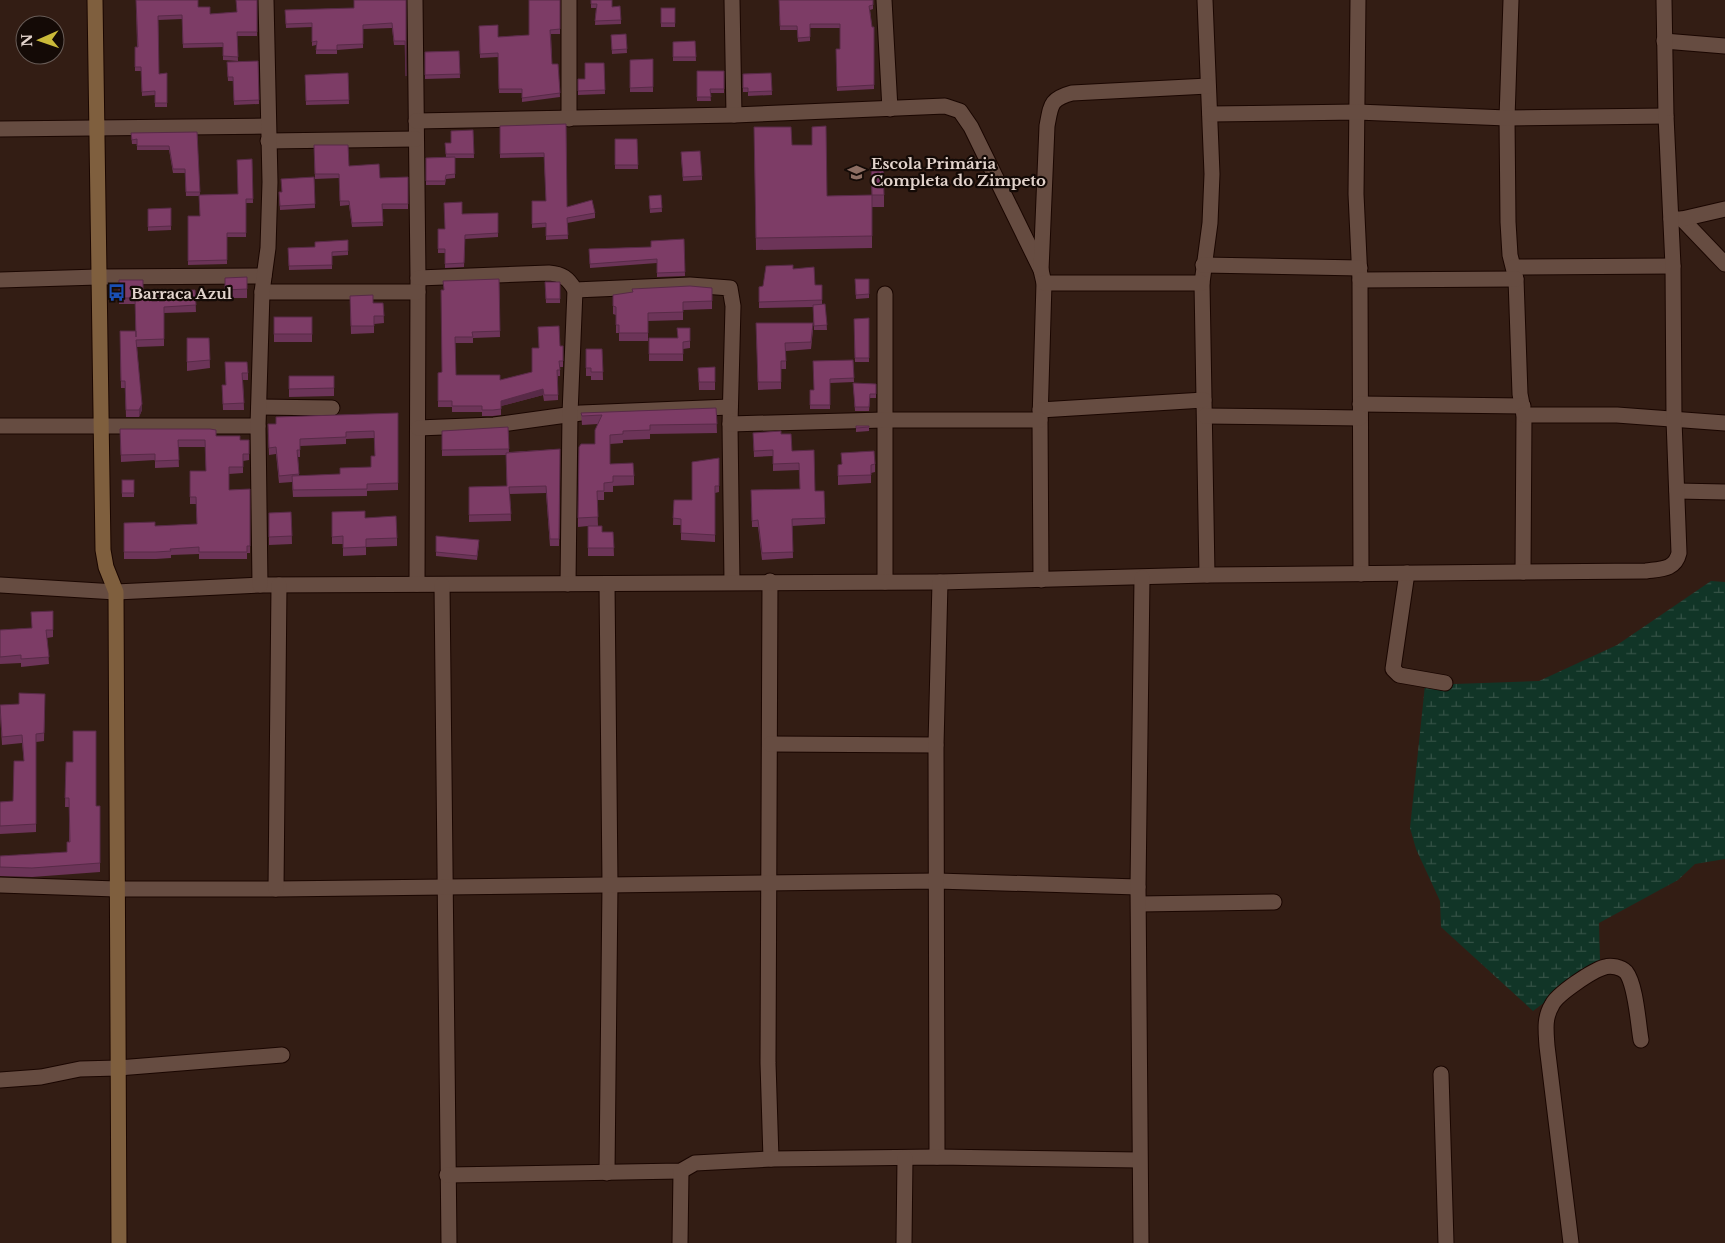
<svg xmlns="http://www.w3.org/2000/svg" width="1725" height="1243" font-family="'Libre Baskerville',serif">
<defs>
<pattern id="wetland-marsh" width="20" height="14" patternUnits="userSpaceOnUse" patternTransform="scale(1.25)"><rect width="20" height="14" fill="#113527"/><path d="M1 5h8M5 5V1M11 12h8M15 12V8" fill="none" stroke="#345145"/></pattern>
</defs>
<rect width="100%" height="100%" fill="#331d14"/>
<path fill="url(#wetland-marsh)" d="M1711,581L1725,582V859L1695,864L1678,880L1599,923L1600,961L1533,1011L1441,927L1440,901L1416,849L1410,828L1425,685L1539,681L1617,645Z"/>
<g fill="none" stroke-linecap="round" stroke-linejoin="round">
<defs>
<g id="street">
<path d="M415,0L418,278L417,584"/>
<path d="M732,0L734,115"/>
<path d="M884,0L890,109"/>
<path d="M1205,0L1212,174L1210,223L1202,283L1207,575"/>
<path d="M1358,0L1356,194L1360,280L1361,574"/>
<path d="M1511,0L1507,118L1508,222L1510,255L1516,279L1520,394L1524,415L1523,572"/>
<path d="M1664,41L1725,46"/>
<path d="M1210,114L1357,112L1507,118L1666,116"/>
<path d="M569,119V0"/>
<path d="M416,121L734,115L945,106L960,111L971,127L1041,270L1044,283L1040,420L1041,580"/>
<path d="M0,129L268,126"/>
<path d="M268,141L416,139"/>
<path d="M1671,219H1682L1725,264"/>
<path d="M1682,219L1725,209"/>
<path d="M1203,265L1360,268"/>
<path d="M1514,267L1673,266"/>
<path d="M1041,270L1047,126C1051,105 1050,99 1072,93L1208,86"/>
<path d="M418,278L549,273C562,274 568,278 575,290L690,285L730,288L733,306L730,424L732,582"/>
<path d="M0,280L98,277L264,276"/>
<path d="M1360,280L1516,279"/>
<path d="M1044,283H1202"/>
<path d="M262,292H418"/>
<path d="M885,294V582"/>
<path d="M1360,404L1523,406"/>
<path d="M259,407L332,408"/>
<path d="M1040,410L1204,400"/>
<path d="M1524,415H1617L1725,423"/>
<path d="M1205,416L1360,418"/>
<path d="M730,424L884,420H1040"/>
<path d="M0,426H258"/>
<path d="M418,428L494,425L581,413L730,407"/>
<path d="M1677,491L1725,492"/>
<path d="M1407,573L1393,669L1399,675L1445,683"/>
<path d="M770,581L768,1063L771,1159"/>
<path d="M568,584L570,414L575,290"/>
<path d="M607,584L610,884L607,1173"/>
<path d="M0,585L116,592L260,585L940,582L1207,575L1646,571C1661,569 1675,570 1679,553L1674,420L1673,266L1666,116L1664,0"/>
<path d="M260,585L258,426L262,292L268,248L270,182L266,0"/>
<path d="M442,585L449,1243"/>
<path d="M770,744L936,745"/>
<path d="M0,885L116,889H276L937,881L1138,887"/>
<path d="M276,889L279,585"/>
<path d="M1139,904L1274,902"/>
<path d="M1441,1074L1446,1243"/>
<path d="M0,1080L41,1077L80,1069L118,1068L282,1055"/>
<path d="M937,1157L936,745L940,582"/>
<path d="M447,1175L681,1171L695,1163L771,1159L937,1157L1139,1160"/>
<path d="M680,1243L681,1171"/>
<path d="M904,1243L905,1158"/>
<path d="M1141,1243L1138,887L1142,578"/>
<path d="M1571,1243L1547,1046C1546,1031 1544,1018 1552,1005C1557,994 1593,970 1605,967C1611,965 1621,967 1626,972C1636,985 1638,1023 1641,1040"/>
</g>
<path id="secondary" d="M95,0L103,550L106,567L116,592L119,1243"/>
</defs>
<use href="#street" stroke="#1a0601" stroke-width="17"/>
<use href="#secondary" stroke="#1a0601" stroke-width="17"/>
<use href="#street" stroke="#664c41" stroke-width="15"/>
<use href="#secondary" stroke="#7f5f3e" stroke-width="15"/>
</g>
<g fill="#6c3458" fill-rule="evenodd">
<path d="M136,0L198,7L210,14L237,12L257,0V36H237L238,61L223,60V47L183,48L182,19L158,20L159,74L167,73V107H155V95L142,96L141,71H135V47H137Z"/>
<path d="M406,0V80L405,45H394L392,28L363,29V48L337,50V54H316V45L312,46V27L286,28L285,10L354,8Z"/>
<path d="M560,0V34H551L552,64H558L560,97L522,102V93H499L498,57L480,58L479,26L498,37L529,35Z"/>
<path d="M591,0L612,7L621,20V24L595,25L596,8H591Z"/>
<path d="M779,0H873V9L870,10L872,27H874V89L837,91L836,49H840V28H810V41L798,42L797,30H780Z"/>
<rect x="661" y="8" width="14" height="19"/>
<path d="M626,34L627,53L612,54L611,35Z"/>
<path d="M695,41L696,61H673V42Z"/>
<path d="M459,51L460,78L425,79V52Z"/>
<path d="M653,59V92H630V60Z"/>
<path d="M258,61L259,104L234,105L233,81H228L227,66Z"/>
<path d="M604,63L605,94L578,95V79H585Z"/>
<path d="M697,71H724V93H710L711,101H697Z"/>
<path d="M348,73L349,104L306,105L305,75Z"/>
<path d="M771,73L772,95L748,96V92H743V74Z"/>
<path d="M566,124L567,207L595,213V218L567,223L568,239L546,240V227L532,228V201H546L544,157L500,158V126Z"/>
<path d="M754,127L792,145L827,196L872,195V248L756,250Z"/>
<path d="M473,130L474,158H455V178L446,179L445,185H426V158L446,157L445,143H451Z"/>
<path d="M197,132L200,195L238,194L252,159L253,203H246V237H227V264L188,265V216H200L199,196H186L185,173H173L169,150H137V144H132L131,133Z"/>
<path d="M615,139H637L638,169H615Z"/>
<path d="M314,145L349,166L380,178L408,177V209H382L383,226L352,227L349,205L340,206L339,178L315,179Z"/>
<path d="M681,156L702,176V180L683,181Z"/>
<path d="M871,163L884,195V207H872Z"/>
<path d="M314,177L315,208L280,210L279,192H282Z"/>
<path d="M661,195L662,212L650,213L649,196Z"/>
<path d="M171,208V230L148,231V209Z"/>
<path d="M498,213V237L465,239L464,267L445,268V253H438V229H445L462,214Z"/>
<path d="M684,239L685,276L657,277V263L590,268L589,249L651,247Z"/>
<path d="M348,240V255L332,256V269L289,270L288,248L315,247Z"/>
<path d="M793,269L815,285H822V304H825L827,330H814L813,307L759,308V287L763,286Z"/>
<path d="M247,277V298H225V278Z"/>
<path d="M499,279L500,337L473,338V343H455L456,375L500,380L532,372L539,348L560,346L563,351V367H560V376H558V400L544,401L543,395L501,406V415L493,416H482V412H452V407H438V373L442,372L443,290Z"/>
<path d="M855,279H869V298L856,299Z"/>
<path d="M119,280L143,292L195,290L196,312L164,313V346L137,347L142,410L139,417H126L125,388H121L120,331L136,334L135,304H119Z"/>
<path d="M545,282H560V303H546Z"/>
<path d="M712,288V309L683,310V320L648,321V341H619V333H616V315L613,314V295Z"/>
<path d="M350,296L373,303H383L384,323L374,324V333L351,334Z"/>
<rect x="274" y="317" width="38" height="25"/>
<path d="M869,318V362H855L854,319Z"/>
<path d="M756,323L813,330L811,349L786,351V369H781V389L758,390Z"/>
<path d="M690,328V348L683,349V361H649V338H677Z"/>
<path d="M187,338H209L210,368L187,371Z"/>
<path d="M586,349H602L603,380H591V376H586Z"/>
<path d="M853,360L854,382L830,383V409H810V390H814Z"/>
<path d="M225,362L248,373V380H243L244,410H223L222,385H226Z"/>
<path d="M715,367V390H699L698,368Z"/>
<path d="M289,376H334V396L289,397Z"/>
<path d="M853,383L876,384V398H870L869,411H855Z"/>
<path d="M716,408L717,433L650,434V439L623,440V443L610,444V464L634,476V485L613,486V492H604V500H597L598,526L602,532H613L614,556H588V526L578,527V518L595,444L598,424L582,425L581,413Z"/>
<path d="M398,413V490L367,491V496L293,497L292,482L279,483L276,454L269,455L268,431L276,424ZM374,438L375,456L371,467L340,474L299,476L298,457H300V446L346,444V439Z"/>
<path d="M856,426H869V431L856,432Z"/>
<path d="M508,427L509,452L560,449L559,546H550L546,493L510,494L511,521L469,522V487L507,486L506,455L442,456V431Z"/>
<path d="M120,429L216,436L240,440H249V460L243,461V473L229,474V490L250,489V553H247V559H199V554L171,555V558L156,559H124V523L155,526L197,524L196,504H190V471H206L205,447H178L179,467L155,468V460L121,462Z"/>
<path d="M753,433L781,434L815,491L825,518V524L792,526L793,558L762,560L758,527H752L751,490L800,489L799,470L773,471V456L754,457Z"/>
<path d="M719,458V492L715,493V542L681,540V525H673L674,500H692Z"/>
<path d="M875,464V472L871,473V483L838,485V465Z"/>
<rect x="122" y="480" width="12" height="17"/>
<path d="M291,512L292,544L269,545V513Z"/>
<path d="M332,512L365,518L397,538V546L366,547V555L343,556V544H332Z"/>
<path d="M436,536L479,544L477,560L436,556Z"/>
<path d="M53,611V637L47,638L49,664L21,667V663L0,664V630L32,628Z"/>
<path d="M45,694L44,741L36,742V832L0,834V802L13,801L24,761L22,743L2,745L0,713L19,704Z"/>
<path d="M66,762L96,806H100V872L32,877L0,876V856L67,852V842H69V807H65Z"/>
</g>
<g fill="#582a47">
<path d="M543,389V395L501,406V401Z"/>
<path d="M142,404V410L139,417V410Z"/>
</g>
<g fill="#7d3c66" stroke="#582a47">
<path d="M136,0H198V7H210V14L237,12L236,0H257V32H237L238,57L223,56V43L183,44L182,15L158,16L159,74L167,73V103H155V91L142,92L141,67H135V47H138Z"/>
<path d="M354,0H406V76L405,41H394L392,23L363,25V44L337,45V50H316L317,41L312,42V23L286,24L285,10L354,8Z"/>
<path d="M529,0H560V29L550,30L552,64H558L560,93L522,98V89H499L498,53L480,54L479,26L498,25V37L529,35Z"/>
<path d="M591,0H612V7L620,6L621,20L595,21L597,4H591Z"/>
<path d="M779,0H873V5L869,6L872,27H874V85L837,87L836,49H840V24H810V37L798,38L797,26H780Z"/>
<rect x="661" y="8" width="14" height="15"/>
<path d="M626,34L627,49L612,50L611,35Z"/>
<path d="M695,41L696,57H673V42Z"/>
<path d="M459,51L460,74L425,75V52Z"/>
<path d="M653,59V87L630,88V60Z"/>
<path d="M258,61L259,100L234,101L233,77H228L227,62Z"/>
<path d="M585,63H604L605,90L578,91V79H585Z"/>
<path d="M697,71H724V89H710L711,97H697Z"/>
<path d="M348,73L349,100L306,101L305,75Z"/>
<path d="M771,73L772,91L748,92V88H743V74Z"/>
<path d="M566,124L567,207L592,200L595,213L567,218L568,235L546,236V223L532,224V201H546L544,153L500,154V126Z"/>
<path d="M826,126L827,196L872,195V236L756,238L754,127H791L792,145H812V127Z"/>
<path d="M473,130L474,154H446L445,143H451V131Z"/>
<path d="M197,132L200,192H186L185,169H173L169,146H137V139L132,140L131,133Z"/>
<path d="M615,139H637L638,165H615Z"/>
<path d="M314,145H348L349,166L379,164L380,178L408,177V204H382L383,222L352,223L349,201H340L339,174H315Z"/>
<path d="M700,151L702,176L683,177L681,152Z"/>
<path d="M455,157V174L446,175L445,181H426V158Z"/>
<path d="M252,159L253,199H246V233H227V260L188,261V216H200L199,195L238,194L237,160Z"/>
<path d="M883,162L884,195H872L871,163Z"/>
<path d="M314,177L315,204L280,206L279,192H282L281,179Z"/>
<path d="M661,195L662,208L650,209L649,196Z"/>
<path d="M462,202V214L498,213V233L465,235L464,263L445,264V249H438V229H445L444,203Z"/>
<path d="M171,208V226L148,227V209Z"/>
<path d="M684,239L685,272L657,273V259L590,264L589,249L651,247V241Z"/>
<path d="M348,240V251L332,252V265L289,266L288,248L315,247V242Z"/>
<path d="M793,265V269L814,267L815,285H822V300L759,302V287L763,286L766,266Z"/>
<path d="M247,277V289L225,290V278Z"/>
<path d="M499,279L500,331L472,332L473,337H455L456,375H500V380L532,372V348H539L538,327L559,326L560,346H563V361H559L560,370H557L558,395H544L543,389L501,401V409L493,410H482V406H452V401H438V373L442,372L441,290H444L443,281Z"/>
<path d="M855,279H869V294L856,295Z"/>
<path d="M119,280H143V292L195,290L196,305L164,307V339L136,340L142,404L139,410H126L125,381H121L120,331H136V337L135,298H119Z"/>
<path d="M545,282H560V299H546Z"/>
<path d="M690,286L712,288V301L683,302V312L648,313V333H619V325H616V307L613,306V295L633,292L632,289Z"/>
<path d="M373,295V303H383L384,316H374V326H351L350,296Z"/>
<path d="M825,304L827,325L814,326L813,305Z"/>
<rect x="274" y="317" width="38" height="17"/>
<path d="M869,318V358H855L854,319Z"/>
<path d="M756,323H813L811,342L785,343L786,361H781V382H758Z"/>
<path d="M677,328H690V341L683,342V354H649V338H678Z"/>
<path d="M187,338H209L210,360L187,362Z"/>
<path d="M586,349H602L603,372H591V368H586Z"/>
<path d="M853,360L854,378L830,379V405H810V390H814L813,361Z"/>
<path d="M225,362H247L248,373H242L244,403L223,404L222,385H226Z"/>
<path d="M715,367V382H699L698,368Z"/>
<path d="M289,376H334V388L289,389Z"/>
<path d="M853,383L876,384V394H870L869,407H855Z"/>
<path d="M716,408L717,424L650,425V430L623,431V434L610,435V464L633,463L634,476H613V482L604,483V491H597L598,517L578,518L579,447L581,444H595V430L602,415L582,416L581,413Z"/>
<path d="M398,413V483L367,484V489L293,490L292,476L340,474V468L371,467V456H375L374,431L346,432V437L300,439V450H297L299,474L279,476L276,447L269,448L268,424H276V417Z"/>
<path d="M856,426H869V427L856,428Z"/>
<path d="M508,427L509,449L442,450V431Z"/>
<path d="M120,429H210L216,430V436H240V440H249V454H243V467H229V490L250,489V546H247V552H199V547L170,549L171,551L156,552H124V523L155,522V526L197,524L196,497H190V471H206L205,440H178L179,460L155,461V454L121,455Z"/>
<path d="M781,431V434H791L792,451L814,450L815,491H824L825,518L792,519L793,552L762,553L758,520L752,521L751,490L800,489L799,463L773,464V450L754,451L753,433Z"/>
<path d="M560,449L559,539H550L546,486L509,487L511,514L469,515V487L507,486L506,453Z"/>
<path d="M874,451L875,464L871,465V475L838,476V465L842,464L841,453Z"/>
<path d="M719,458V486H715V535L681,533V519L673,518L674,500H692V462Z"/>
<rect x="122" y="480" width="12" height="13"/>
<path d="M365,511V518L396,516L397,538L366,539V547L343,548V536L332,537V512Z"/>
<path d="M291,512L292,536L269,537V513Z"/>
<path d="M588,526H602V532H613L614,548H588Z"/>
<path d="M436,536L479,540L477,556L436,552Z"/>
<path d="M53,611V630H46L49,657L21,659V655L0,657V630L32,628L31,612Z"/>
<path d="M19,693L45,694L44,733L36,734V824L0,826V802L13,801L14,761H24L22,735L2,737L0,705L19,704Z"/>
<path d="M73,731H96V806H100V863L32,868L0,867V856L67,852V842H70L69,798H65L66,762H73Z"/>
</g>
<defs>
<symbol id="school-bare" viewBox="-9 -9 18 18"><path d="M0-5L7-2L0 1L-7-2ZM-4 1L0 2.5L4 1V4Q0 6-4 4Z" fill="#8d6e63" stroke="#140a06" stroke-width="2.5" paint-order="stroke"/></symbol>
<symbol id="bus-bare" viewBox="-9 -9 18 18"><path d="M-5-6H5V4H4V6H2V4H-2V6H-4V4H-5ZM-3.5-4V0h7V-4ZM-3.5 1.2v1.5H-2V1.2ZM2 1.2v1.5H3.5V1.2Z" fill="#1a4fb4" stroke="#140a06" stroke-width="2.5" paint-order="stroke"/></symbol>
</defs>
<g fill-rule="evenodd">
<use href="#school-bare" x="844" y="160" width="25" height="25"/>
<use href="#bus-bare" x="104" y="280" width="25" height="25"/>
</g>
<g text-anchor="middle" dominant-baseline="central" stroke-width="4.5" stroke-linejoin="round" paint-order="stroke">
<g font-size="15" font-weight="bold" fill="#e3d4cd" stroke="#140a06" text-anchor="start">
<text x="871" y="163">Escola Primária<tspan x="871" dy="17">Completa do Zimpeto</tspan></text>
<text x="131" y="293">Barraca Azul</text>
</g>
</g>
<g transform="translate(40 40) rotate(268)"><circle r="24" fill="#140a06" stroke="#675b56"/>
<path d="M0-4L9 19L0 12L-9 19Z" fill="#cbba39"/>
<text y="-8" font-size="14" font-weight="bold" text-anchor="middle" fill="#e3d4cd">N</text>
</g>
</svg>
